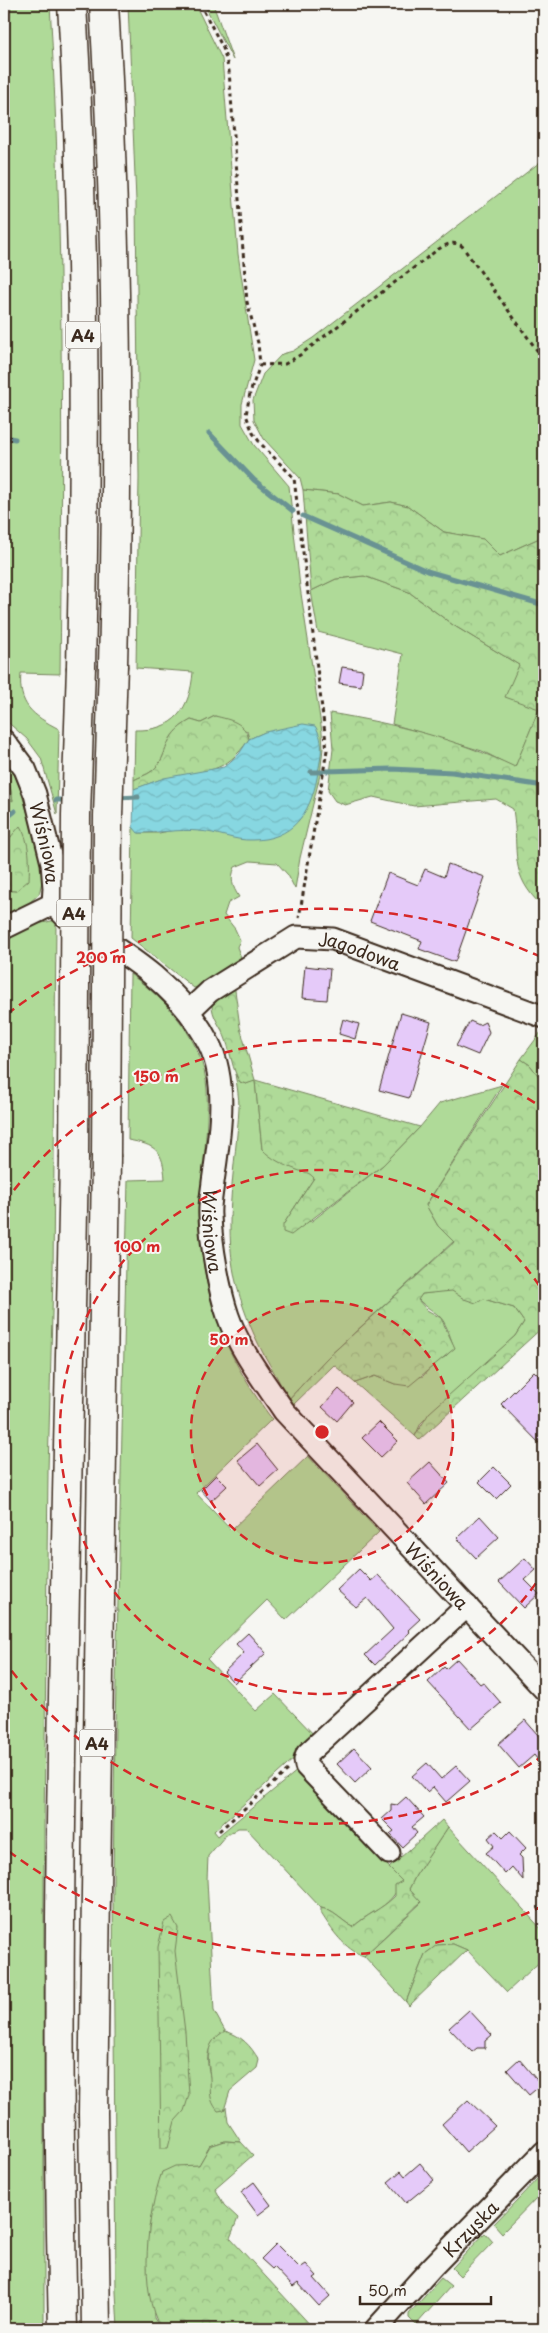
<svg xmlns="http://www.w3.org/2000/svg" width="548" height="2333" font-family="'Playpen Sans',sans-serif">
<defs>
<pattern id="forest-crowns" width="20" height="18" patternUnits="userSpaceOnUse" patternTransform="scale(1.25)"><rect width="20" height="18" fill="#afda98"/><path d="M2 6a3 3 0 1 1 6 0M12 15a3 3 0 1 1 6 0" fill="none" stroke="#97bb83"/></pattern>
<pattern id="water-waves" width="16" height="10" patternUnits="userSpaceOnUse" patternTransform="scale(1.25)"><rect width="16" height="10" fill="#87d7e1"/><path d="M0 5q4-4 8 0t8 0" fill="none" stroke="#75b9c1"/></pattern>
</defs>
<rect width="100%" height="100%" fill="#f6f6f2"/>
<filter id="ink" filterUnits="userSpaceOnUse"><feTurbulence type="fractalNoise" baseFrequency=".02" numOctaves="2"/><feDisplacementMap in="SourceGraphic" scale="10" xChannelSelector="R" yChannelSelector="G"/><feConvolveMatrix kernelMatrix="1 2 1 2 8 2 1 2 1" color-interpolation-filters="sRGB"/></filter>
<g filter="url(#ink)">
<g fill="#afda98" stroke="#75825b">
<path d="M11,4H50C63,227 63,451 60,674L21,673C18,705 32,715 59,729L57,814L41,758L27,739L4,719V78Z"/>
<path d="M128,4H195L222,59L238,254L254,360L242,404V424L254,445L289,486L300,587L322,732L323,748L320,775L300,858L295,889L288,875L277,863L250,861L235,867C230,879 232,886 239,897L228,903L224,915L235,929L240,940L237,947L242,960L204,985L194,988L131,938L133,827L139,833H159L179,829L204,831L265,732L249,739L247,731L215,716L201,723L191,720C159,737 172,754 152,771C147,775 139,777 134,780L135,730C175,731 190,709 193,672L136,668L139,478L136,201Z"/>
<path d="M204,4H213L233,60Z"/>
<path d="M544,159V536L500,556L483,539L444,532L408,506L391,502L363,506L339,494L303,490L300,478L264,439L254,420L253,400L263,374L282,354L293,351L313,338Z"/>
<path d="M364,576L409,592L453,625L519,665L539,709L515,768L482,751L392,724L403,654L318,632L311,591L336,579Z"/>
<path d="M4,764H10L20,788L45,870L39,894L28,904L4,916V890L16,891L11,836L4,845V796L13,800Z"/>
<path d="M56,920L53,1274L48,1472L44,1828V2329H4V939L28,926Z"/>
<path d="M130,974C168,1001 204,1041 207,1090C209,1128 202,1166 201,1204C201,1217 200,1230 201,1242C207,1312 231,1364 272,1419L196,1493L231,1530L308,1456L379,1532L286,1620L267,1600L207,1659L256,1711L275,1694L317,1738L214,1831L218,1836L298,1770L402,1881C388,1911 375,1907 353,1927C342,1921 333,1910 321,1908L246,1828H238L225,1836L208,1856L207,1880L214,2011L225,2031C193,2050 213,2084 224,2110L226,2107L228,2122L241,2142L225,2141L210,2146L199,2165L162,2172L149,2227L154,2318L161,2329H118L116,2292L113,1890L115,1727L128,1180L165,1179C163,1150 156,1145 128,1140Z"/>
<path d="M544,1028V1083L530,1065L521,1059Z"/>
<path d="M235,1074L240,1082L246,1084L255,1080L262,1149L298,1170L309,1172L314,1178L283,1225L312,1221L383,1165L420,1127L440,1103L502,1085L426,1205L438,1226L454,1241L326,1359L288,1400C281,1383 272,1369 263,1353C251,1330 241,1304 235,1278C223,1221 236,1165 239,1108C239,1097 237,1085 235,1074Z"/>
<path d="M452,1290L464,1299H484L514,1308L524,1322L515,1336L421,1423L415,1436L355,1383L375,1376L395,1384L423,1376L435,1362L445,1357L454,1348C451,1339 447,1325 441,1318C435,1311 426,1308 418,1299L422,1294Z"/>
<path d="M448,1827L544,1932V1958L507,1992L467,1950L453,1944L438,1945L425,1954L406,2002L364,1956L421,1903L409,1889L416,1875Z"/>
<path d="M541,2175L544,2178V2190L502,2233L494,2224Z"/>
<path d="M485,2233L493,2242L460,2276L452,2268Z"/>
<path d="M441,2278L451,2286L416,2325L409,2318V2314Z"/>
</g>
<g fill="url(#forest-crowns)" stroke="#75825b">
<path d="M303,490L339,494L363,506L391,502L408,506L444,532L483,539L500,556L544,536V908C507,873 520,854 513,809L496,799L414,806L373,797L345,805L335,801L328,791L333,749L330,713C395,724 455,738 515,767L539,709L505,697L519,665L453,625L409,592L364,576L336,579L311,591Z"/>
<path d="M215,716C231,720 244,722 249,739C225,775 206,770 167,778C156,780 145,786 134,789V780C139,777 147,775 152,771C172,754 159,737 191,720L201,723Z"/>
<path d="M4,758L10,764L6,766L13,801L4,796Z"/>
<path d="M20,826C30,841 30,863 29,880L16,891L4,890V845Z"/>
<path d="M234,983L240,1027L255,1080L420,1127L383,1165L291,1235L283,1232V1225L314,1178C308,1171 305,1173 297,1170C284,1165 271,1159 262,1149L255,1081L246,1084L240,1082C232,1069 231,1054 226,1040C222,1027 211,1017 212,1003Z"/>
<path d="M521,1059L530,1065L544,1083V1326L419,1440L415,1436L429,1413L515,1336L524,1322L514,1308L484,1299L476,1303L464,1299L452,1291L422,1294L418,1300L427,1310L441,1318L455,1348L409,1386L395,1384L375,1376L355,1383L334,1365L291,1407L288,1400L326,1359L454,1242L438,1226L426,1205Z"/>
<path d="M442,1820L448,1827L416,1875L409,1889L421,1902L364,1956C345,1950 331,1929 321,1913V1908C333,1910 342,1921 353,1927C366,1915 382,1909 395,1896V1885L402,1881L389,1868Z"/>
<path d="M172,1917L178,1928L175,1951L185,2032L189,2095L184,2111L175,2121L168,2148H161L158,1947L164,1922Z"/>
<path d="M453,1944L467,1950L409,2006L406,2002L425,1954L437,1945Z"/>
<path d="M225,2031C242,2036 250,2045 259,2060L257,2068L230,2091L224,2110L218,2111C208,2099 211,2092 210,2078C208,2057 204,2043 225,2031Z"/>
<path d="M225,2141L241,2142L253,2155L215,2188L224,2205L238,2218L230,2238L314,2329H200L194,2327L190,2329H161C138,2290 147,2214 162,2172L175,2166L199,2165L210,2146Z"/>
</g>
<path fill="url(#water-waves)" stroke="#699293" d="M303,724L315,726C326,743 320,759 317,778C310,814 292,840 252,840C235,841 217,832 199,831C178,829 159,833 138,833L133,827L134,789L164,778L224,767L239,754L249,739L265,732Z"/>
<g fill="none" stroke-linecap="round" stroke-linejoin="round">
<g stroke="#699293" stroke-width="5">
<path d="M209,433L254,480L293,511"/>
<path d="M4,437L15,439"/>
<path d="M303,516L427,571L544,605"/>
<path d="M326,771L392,769L452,772L544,786"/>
<path d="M311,772H322"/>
<path d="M117,798L138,797"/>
<path d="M56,800H68"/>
<path d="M4,820L15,811"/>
</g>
</g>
<g fill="#e5caf9" stroke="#3b2a1e">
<path d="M342,667L363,670L361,686L339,683Z"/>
<path d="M448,864L485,877L455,962L419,949L422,941L370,921L388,873L418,885L425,869L444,877Z"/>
<path d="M305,966L330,969L327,1000L302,998Z"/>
<path d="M401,1013L431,1022L409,1098L379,1090Z"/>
<path d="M343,1019L359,1024L355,1039L339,1034Z"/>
<path d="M470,1021L479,1025L485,1022L489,1032L478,1055L456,1046Z"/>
<path d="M534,1371L544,1381V1448L501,1404Z"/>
<path d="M339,1389L353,1402L337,1421L322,1407Z"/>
<path d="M379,1422L398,1441L381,1457L362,1438Z"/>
<path d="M257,1444L278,1470L260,1486L238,1460Z"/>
<path d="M430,1462L449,1483L426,1504L407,1483Z"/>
<path d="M494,1467L511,1484L496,1499L479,1482Z"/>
<path d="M216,1475L227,1486L211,1501L201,1490Z"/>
<path d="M480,1516L499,1537L476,1558L457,1538Z"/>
<path d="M525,1558L536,1570L525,1580L539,1594L524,1608L499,1582Z"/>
<path d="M359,1569L371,1581L378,1575L420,1619L408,1630L410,1632L375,1665L365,1655L393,1629L367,1598L356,1607L337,1590Z"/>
<path d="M248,1633L266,1653L234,1683L224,1672L244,1653L236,1644Z"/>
<path d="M457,1659L480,1684L483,1682L501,1703L471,1729L428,1682L444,1667L446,1669Z"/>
<path d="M525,1720L544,1742V1768L534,1755L519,1768L498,1744Z"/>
<path d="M354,1748L372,1767L355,1783L337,1764Z"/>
<path d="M427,1763L441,1779L456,1766L470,1781L446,1802L433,1787L427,1792L412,1776Z"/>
<path d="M406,1797L424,1817L412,1827L417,1833L402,1847L390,1834L394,1831L382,1819L391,1811V1804L397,1805Z"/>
<path d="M496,1831L503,1838L510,1831L526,1848L519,1855L522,1858L523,1880L512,1867L505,1874L486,1853L494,1846L488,1838Z"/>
<path d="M469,2010L492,2035L485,2041V2048H477L472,2052L449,2028Z"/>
<path d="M519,2059L541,2085L529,2095L507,2070Z"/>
<path d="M468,2100L495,2126L466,2152L442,2124Z"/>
<path d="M420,2163L434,2180L406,2203L388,2182L401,2171L405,2176Z"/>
<path d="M254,2182L271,2205L258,2215L241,2192Z"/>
<path d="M276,2244L300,2268L306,2264L317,2276L314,2278L330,2296L319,2306L298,2283L293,2287L274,2267L272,2269L261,2259Z"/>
</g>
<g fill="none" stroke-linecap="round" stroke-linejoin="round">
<defs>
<g id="minor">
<path id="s1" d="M4,741L25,769L35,794L52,863L54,888L53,904L64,915C119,950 179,983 209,1044C229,1084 219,1139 213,1182C212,1193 209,1205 210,1216C211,1244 219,1290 228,1316C240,1351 264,1381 284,1411L544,1689"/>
<path d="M4,928L53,904"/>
<path id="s2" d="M189,1011L210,991L296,937L333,939L544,1017"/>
<path d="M389,1853L306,1766L305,1760L307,1754L467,1606"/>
<path id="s3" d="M376,2329L432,2267L544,2152"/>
</g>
<g id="highway">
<path d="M72,4C85,224 86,446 81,667"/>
<path d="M104,4C117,224 119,445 113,665"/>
<path d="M63,2329C53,1939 67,1549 74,1159"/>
<path d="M96,2329L93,2113L106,1157"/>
</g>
</defs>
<use href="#minor" stroke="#3b2a1e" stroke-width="25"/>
<use href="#highway" stroke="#3b2a1e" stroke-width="31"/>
<g stroke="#3b2a1e" stroke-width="3" stroke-dasharray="4 4" stroke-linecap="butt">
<path d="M200,4L223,48L229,71L247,302L258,343L260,365L250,393L246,415L253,433L261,444L294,478L327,750L299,918"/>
<path d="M260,365L285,364L300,355L437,250C446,245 452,240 462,246L544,360"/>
<path d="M219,1831L288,1770"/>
</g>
<use href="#minor" stroke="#f6f6f2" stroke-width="21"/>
<use href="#highway" stroke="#f6f6f2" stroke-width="28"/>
<defs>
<g id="highway-bridge">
<path d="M106,1157L108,816L113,665"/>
<path d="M74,1159L76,815L81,667"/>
</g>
</defs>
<use href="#highway-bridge" stroke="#3b2a1e" stroke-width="31" stroke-linecap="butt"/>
<use href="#highway-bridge" stroke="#f6f6f2" stroke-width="28"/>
</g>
</g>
<circle cx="322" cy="1432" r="131" fill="#d62828" fill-opacity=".12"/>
<g fill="none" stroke="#d62828" stroke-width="2.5" stroke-dasharray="9 6">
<circle cx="322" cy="1432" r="131"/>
<path d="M544 1571A262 262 0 1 1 544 1293"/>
<path d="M544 1755A392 392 0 0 1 5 1662M5 1202A392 392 0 0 1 544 1109"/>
<path d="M543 1906A523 523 0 0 1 7 1850M7 1014A523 523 0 0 1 543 958"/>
</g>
<g text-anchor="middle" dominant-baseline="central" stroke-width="4" stroke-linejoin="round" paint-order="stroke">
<g fill="#f6f6f2" stroke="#73675e" stroke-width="1">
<rect x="65.5" y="321.5" width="35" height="27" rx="4"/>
<rect x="56.5" y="899.5" width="35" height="27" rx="4"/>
<rect x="79.5" y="1729.5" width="35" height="27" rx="4"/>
</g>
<g font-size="16" font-weight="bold" fill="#3b2a1e">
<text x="83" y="335">A4</text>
<text x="74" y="913">A4</text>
<text x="97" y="1743">A4</text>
</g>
<g font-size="18" fill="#3b2a1e" stroke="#f6f6f2">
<text stroke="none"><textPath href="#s1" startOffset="112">Wiśniowa</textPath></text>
<text stroke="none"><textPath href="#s2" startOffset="196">Jagodowa</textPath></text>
<text stroke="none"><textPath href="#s1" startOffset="576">Wiśniowa</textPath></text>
<text stroke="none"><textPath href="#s1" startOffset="998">Wiśniowa</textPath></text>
<text stroke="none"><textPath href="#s3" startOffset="138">Krzyska</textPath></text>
</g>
</g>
<circle cx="322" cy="1432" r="8" fill="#d62828" stroke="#f6f6f2" stroke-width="2.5"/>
<g font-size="15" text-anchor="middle" font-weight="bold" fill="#d62828" stroke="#f6f6f2" stroke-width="4" stroke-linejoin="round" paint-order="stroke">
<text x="101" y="963">200 m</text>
<text x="156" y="1082">150 m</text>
<text x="137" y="1252">100 m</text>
<text x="229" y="1345">50 m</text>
</g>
<rect width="548" height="2333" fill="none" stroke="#f6f6f2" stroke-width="20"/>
<rect x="10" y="10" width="528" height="2313" fill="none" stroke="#3b2a1e" stroke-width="2" filter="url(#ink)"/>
<path d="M360 2296v8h131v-8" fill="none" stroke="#3b2a1e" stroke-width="2.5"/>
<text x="368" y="2296" font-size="15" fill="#3b2a1e" stroke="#f6f6f2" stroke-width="4" paint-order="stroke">50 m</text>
</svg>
